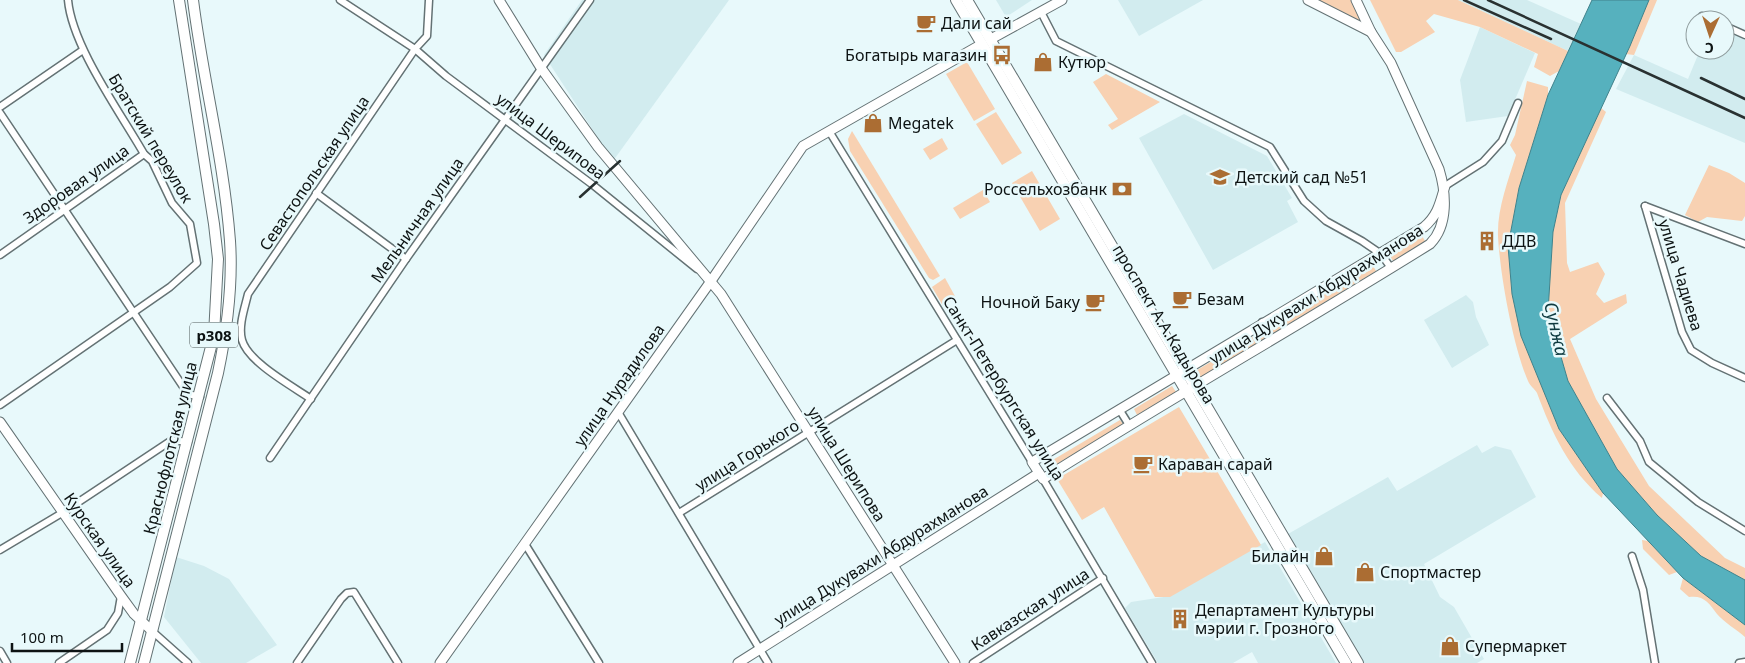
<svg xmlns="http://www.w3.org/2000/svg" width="1745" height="663" font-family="'Noto Sans',sans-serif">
<rect width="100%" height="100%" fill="#e8f9fb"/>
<g fill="#d2ecef">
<path d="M582,0H729L613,161L544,55Z"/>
<path d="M996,0H1032L1006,17Z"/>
<path d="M1118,0H1203L1139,36Z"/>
<path d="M1458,0H1527L1581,24L1568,51Z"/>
<path d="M1480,27L1535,53L1508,116L1466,122L1460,80Z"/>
<path d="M1725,30L1745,39V143L1616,89L1634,55L1688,79L1700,50H1725Z"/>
<path d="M1184,114L1267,156L1292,198L1287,201L1298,222L1213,270L1139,138Z"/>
<path d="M1466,295L1473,302L1476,317L1489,345L1452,368L1424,320Z"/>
<path d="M1477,445L1482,453L1495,446L1511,450L1536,497L1424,564L1440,597L1454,607L1484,659L1477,663H1362L1288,534L1388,477L1397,491Z"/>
<path d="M1265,542L1336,663H1258L1252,652L1233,663H1158L1125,608L1131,602L1170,596Z"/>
<path d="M176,557L204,566L229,579L277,645L246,663H201L164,617Z"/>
</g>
<g fill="#f8d1b2">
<path d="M1308,0H1356L1371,32Z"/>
<path d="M1370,0H1458L1568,51L1559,71L1550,76L1534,67L1538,54L1480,27L1434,14L1426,21L1435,32L1401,52H1396Z"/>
<path d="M1649,0H1657L1634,55L1626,54Z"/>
<path d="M967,62L995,109L974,121L946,74Z"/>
<path d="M1106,74L1160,102L1112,130L1108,125L1118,119L1093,82Z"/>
<path d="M1527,81L1548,87V95L1519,188L1508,246L1512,294L1559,429L1603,493L1602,498C1569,470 1552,433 1537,393C1535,389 1530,386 1528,381C1513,346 1500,275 1498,236C1497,209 1508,181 1516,155L1510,145L1515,135Z"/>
<path d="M1601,108L1606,112L1565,203L1567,263L1570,272L1598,262L1605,274L1596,294L1604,303L1626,294L1627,303L1570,339L1596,399L1649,486L1725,558L1745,568V580L1701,556L1657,515L1617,469L1568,381L1548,312L1553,232L1561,195Z"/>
<path d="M996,112L1022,153L1002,165L976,124Z"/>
<path d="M852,131L940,276L933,280L929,278L850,151L848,139Z"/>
<path d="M942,138L948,149L930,160L923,149Z"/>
<path d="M1709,165L1729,173L1745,183V216L1742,221L1707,217L1698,222L1685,215Z"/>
<path d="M1032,171L1060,219L1040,231L1012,183Z"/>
<path d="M983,190L990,202L960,219L953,208Z"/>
<path d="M1421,234L1425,241L1393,261L1389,254Z"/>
<path d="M1372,264L1376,271L1274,333L1270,326Z"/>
<path d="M945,278L956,298L943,306L932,287Z"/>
<path d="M1262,331L1266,338L1199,379L1194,372Z"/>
<path d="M1172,386L1176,392L1137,415L1134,409Z"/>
<path d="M1179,407L1261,545L1170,597H1155L1104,507L1082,520L1057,479Z"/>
<path d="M1120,420L1123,424L1049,469L1046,464Z"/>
<path d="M1642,540L1648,541L1677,572L1669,575L1643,549Z"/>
<path d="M1683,578L1745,625V637C1737,630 1724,622 1717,614C1709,603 1704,595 1689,597L1680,589Z"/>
</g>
<path fill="#56b1be" stroke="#40828b" d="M1592,0H1649L1630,46L1561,195L1553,232L1548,312L1568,381L1617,469L1657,515L1701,556L1745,580V625L1683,578L1603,493L1559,429L1521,336L1512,294L1508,246L1519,188L1548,95Z"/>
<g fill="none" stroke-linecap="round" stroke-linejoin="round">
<defs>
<g id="street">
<path d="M429,0L427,36L415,49L446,76L593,185L697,269"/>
<path d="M1041,12L1056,41L1270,147L1304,201L1326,221L1362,241L1381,254L1391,268"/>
<path d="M1702,16L1711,20"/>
<path d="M1725,26L1745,35"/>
<path d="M0,107L83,50"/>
<path d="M0,113L188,394L200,397"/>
<path d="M829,131L1032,462"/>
<path d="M1445,186L1483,162L1502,141L1518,103"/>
<path d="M316,193L406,259"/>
<path d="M1645,206L1682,332L1691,350L1712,363L1745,378"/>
<path d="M1645,206L1745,244"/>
<path d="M0,255L144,154"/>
<path d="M1262,322L1272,340"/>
<path d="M1607,398L1640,441L1649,462L1698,502L1745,531"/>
<path d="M311,399C292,386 248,362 242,340C238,326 245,307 248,294L415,49L340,0"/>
<path d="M0,405L170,287L197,263L190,224L172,203L152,161L144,154C120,112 72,46 68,0"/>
<path d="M1119,409L1129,425"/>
<path d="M618,412L768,663"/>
<path d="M270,458L406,259L590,0"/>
<path d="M1043,479L1152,663"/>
<path d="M679,513L957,340"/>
<path d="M525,544L599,663"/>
<path d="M0,550L62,513L172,440L188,442"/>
<path d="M1632,556L1643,590L1655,663"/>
<path d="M152,631L188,663"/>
<path d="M0,651L7,663"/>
<path d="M59,663L107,630L118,613L121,596"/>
<path d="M297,663L341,599L347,593L354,592L398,663"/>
<path d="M973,663L1103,578"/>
<path d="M1739,663L1745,662"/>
</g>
<g id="secondary">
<path d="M499,0L541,68L598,147L721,294L955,663"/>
<path d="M1308,0L1371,32"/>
<path d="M1356,0L1371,32L1391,63L1439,169C1446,192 1449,225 1430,244C1302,324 1171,398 1043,479L1032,462L1424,227C1438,215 1440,203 1445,186"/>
<path d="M991,39L1062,0"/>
<path d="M0,422L121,596L134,614L152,631"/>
<path d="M440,663L711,281L803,146L982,44"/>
<path d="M738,663L1039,473"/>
</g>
<g id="primary">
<path d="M956,0L1346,663"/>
<path d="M967,0L1358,663"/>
<path d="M130,663L214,335L218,259L214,224L179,0"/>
<path d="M144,663L218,373C227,330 233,285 230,241C224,160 203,80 193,0"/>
</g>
</defs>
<use href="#street" stroke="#647274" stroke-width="9"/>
<use href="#secondary" stroke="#647274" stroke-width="11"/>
<use href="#primary" stroke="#647274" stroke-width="12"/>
<use href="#street" stroke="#fff" stroke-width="6"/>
<use href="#secondary" stroke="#fff" stroke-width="9"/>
<use href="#primary" stroke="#fff" stroke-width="10"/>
<g stroke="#293131" stroke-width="2.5">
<path d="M1464,0L1551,39"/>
<path d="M1488,0L1745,118"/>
<path d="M1701,78L1745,99"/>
<path d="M580,197L620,161"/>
</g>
</g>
<defs>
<symbol id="cafe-bare" viewBox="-9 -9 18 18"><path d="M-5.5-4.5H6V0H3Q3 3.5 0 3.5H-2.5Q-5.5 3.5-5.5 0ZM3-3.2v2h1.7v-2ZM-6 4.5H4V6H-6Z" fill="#ab6d33" stroke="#e8f9fb" stroke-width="2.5" paint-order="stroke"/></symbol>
<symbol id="bus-bare" viewBox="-9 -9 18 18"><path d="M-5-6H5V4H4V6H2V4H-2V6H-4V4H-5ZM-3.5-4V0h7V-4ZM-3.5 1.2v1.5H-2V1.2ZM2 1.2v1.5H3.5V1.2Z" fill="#ab6d33" stroke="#e8f9fb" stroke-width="2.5" paint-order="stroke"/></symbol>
<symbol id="shop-bare" viewBox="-9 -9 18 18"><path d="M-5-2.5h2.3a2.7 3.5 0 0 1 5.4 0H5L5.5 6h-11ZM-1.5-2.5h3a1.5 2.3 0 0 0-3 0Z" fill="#ab6d33" stroke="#e8f9fb" stroke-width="2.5" paint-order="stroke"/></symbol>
<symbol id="school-bare" viewBox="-9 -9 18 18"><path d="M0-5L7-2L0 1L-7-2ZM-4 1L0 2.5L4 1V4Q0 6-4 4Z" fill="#ab6d33" stroke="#e8f9fb" stroke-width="2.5" paint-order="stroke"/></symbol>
<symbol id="bank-bare" viewBox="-9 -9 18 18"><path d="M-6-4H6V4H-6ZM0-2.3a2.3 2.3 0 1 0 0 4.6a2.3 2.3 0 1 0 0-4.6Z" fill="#ab6d33" stroke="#e8f9fb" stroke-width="2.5" paint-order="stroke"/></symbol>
<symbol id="building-bare" viewBox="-9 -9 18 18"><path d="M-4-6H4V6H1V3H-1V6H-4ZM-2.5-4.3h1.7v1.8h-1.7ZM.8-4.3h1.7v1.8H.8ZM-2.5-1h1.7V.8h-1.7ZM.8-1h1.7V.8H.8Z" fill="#ab6d33" stroke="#e8f9fb" stroke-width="2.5" paint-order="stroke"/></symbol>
</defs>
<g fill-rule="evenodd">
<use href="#cafe-bare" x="912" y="9" width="28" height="28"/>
<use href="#bus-bare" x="988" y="41" width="28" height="28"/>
<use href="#shop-bare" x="1029" y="48" width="28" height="28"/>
<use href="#shop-bare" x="859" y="109" width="28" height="28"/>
<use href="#school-bare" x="1206" y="163" width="28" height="28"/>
<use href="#bank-bare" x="1108" y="175" width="28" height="28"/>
<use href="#building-bare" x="1473" y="227" width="28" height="28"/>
<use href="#cafe-bare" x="1168" y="285" width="28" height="28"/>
<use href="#cafe-bare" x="1081" y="288" width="28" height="28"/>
<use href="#cafe-bare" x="1129" y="450" width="28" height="28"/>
<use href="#shop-bare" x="1310" y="542" width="28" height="28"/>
<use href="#shop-bare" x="1351" y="558" width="28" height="28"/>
<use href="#building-bare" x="1166" y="605" width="28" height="28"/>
<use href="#shop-bare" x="1436" y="632" width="28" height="28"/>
</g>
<g text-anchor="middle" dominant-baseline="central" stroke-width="5" stroke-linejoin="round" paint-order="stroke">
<rect fill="#e8f9fb" stroke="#4f5859" stroke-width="1" x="190" y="322.5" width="48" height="25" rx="4"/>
<g font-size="15" font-weight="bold" fill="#0d1313">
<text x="214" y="335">p308</text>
</g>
<g font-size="16" fill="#0d1313" stroke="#e8f9fb" text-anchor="start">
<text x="941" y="23">Дали сай</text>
<text x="987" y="55" text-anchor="end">Богатырь магазин</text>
<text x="1058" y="62">Кутюр</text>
<text x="888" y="123">Megatek</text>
<text x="1235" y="177">Детский сад №51</text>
<text x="1107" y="189" text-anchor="end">Россельхозбанк</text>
<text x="1502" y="241">ДДВ</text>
<text x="1197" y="299">Безам</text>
<text x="1080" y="302" text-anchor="end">Ночной Баку</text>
<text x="1158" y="464">Караван сарай</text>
<text x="1309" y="556" text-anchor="end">Билайн</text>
<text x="1380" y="572">Спортмастер</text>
<text x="1195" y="610">Департамент Культуры<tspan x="1195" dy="18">мэрии г. Грозного</tspan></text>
<text x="1465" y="646">Супермаркет</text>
</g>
<g font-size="16" fill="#0d1313" stroke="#e8f9fb">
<text transform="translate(551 136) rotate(37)">улица Шерипова</text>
<text transform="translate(151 138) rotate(59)">Братский переулок</text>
<text transform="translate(314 173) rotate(-56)">Севастопольская улица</text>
<text transform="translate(76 184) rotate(-35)">Здоровая улица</text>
<text transform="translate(417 220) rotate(-55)">Мельничная улица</text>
<text transform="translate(1681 275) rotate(73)">улица Чадиева</text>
<text transform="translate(1316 294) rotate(-32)">улица Дукувахи Абдурахманова</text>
<text transform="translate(1164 324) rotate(59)">проспект А.А.Кадырова</text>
<text transform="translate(619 385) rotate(-55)">улица Нурадилова</text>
<text transform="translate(1004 388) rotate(58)">Санкт-Петербургская улица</text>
<text transform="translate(170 448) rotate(-76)">Краснофлотская улица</text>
<text transform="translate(747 455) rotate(-32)">улица Горького</text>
<text transform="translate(847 464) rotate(58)">улица Шерипова</text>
<text transform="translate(100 540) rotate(55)">Курская улица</text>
<text transform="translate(881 555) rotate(-32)">улица Дукувахи Абдурахманова</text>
<text transform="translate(1030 609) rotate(-33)">Кавказская улица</text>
</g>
<g font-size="18" font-style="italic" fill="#0e3a3f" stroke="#e8f9fb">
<text transform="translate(1557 329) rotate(77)">Сунжа</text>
</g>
</g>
<g transform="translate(1710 35) rotate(183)"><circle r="24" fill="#e8f9fb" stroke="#909d9e"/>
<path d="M0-4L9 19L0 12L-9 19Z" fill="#ab6d33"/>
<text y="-8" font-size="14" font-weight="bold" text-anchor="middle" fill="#0d1313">С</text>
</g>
<path d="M12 643v8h110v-8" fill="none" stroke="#0d1313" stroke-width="2.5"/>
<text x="20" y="643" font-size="15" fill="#0d1313" stroke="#e8f9fb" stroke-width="4" paint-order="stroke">100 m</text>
</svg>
